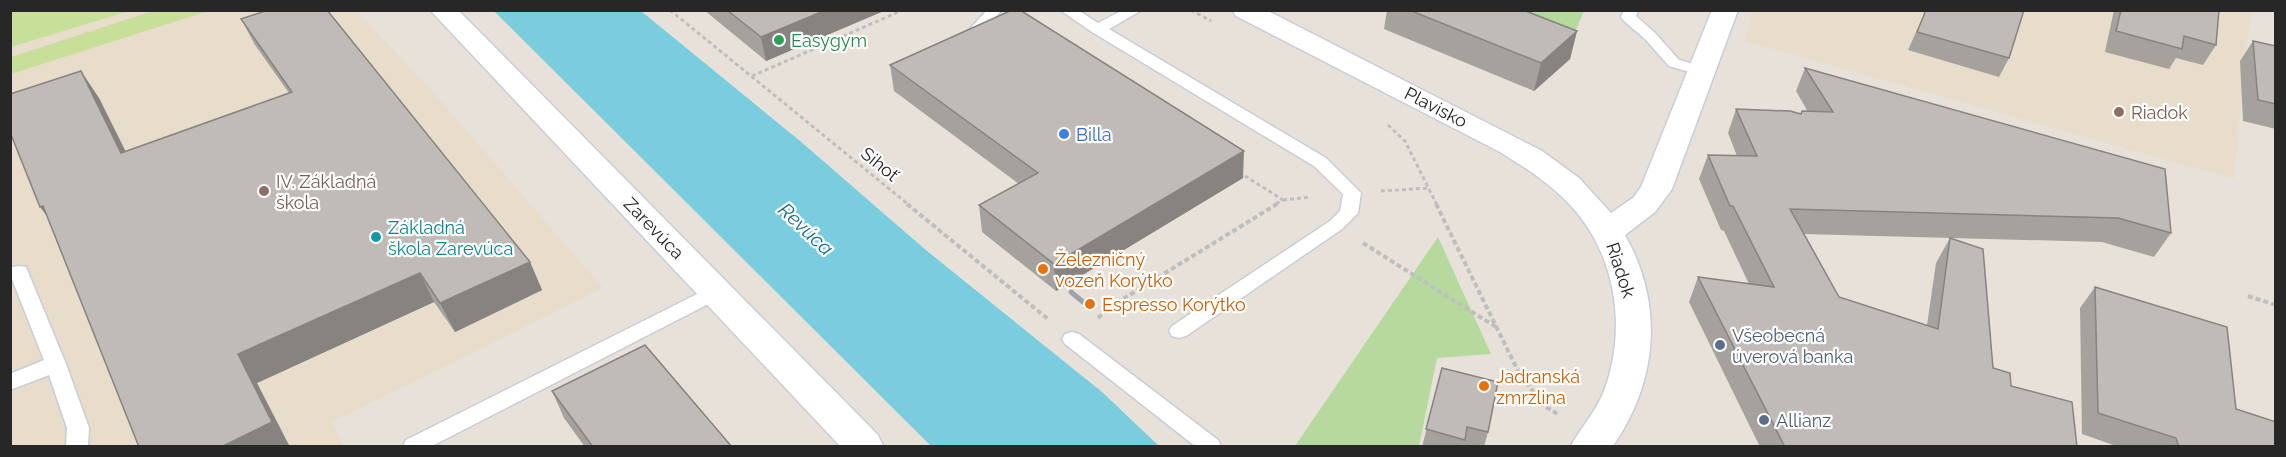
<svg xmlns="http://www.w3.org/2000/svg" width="2286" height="457" font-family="Raleway,sans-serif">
<rect width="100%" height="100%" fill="#e8e1da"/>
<g fill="#e8dccb">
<path d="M10,11H357L434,93L603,288L332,422L343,446H11Z"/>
<path d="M1753,11H2252L2246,45L2234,179L1745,41Z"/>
</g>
<g fill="#b6d99d">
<path d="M1468,11H1584L1568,48Z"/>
<path d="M1438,237L1491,354L1437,358L1419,446H1295Z"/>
</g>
<g fill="#c8df99">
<path d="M11,10H129V11L11,47Z"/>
<path d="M153,11H208L11,74V57Z"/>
</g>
<path fill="#79cdde" d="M494,11H641L800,141L927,251L1102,392L1159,446H931Z"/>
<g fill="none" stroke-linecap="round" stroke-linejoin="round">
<defs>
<g id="lane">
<path d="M987,10H1002L971,45H961L959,42L961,39Z"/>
<path d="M1060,10H1078L1098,23L1123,10H1142L1109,29L1326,158L1361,193L1358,213L1342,229L1186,336L1179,338L1172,336L1169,331L1172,326L1330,221L1340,211L1343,194L1314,166L1092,32Z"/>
<path d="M1624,10H1638L1636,16L1655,33L1679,60L1708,68L1711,71L1708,74L1703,76L1669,66L1645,39L1623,20L1621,17Z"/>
<path d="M19,266L26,267L28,272L66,364L89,428L88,446H66L67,428L49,375L10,390V374L44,360L10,274L12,267Z"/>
<path d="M717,284L724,286L727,291L724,296L432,446H403L406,440Z"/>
<path d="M1072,332L1079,334L1218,440L1221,446H1195L1065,344L1062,339L1065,334Z"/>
</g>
<g id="street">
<path d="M430,10H458L878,435L883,446H840Z"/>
<path d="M1232,10H1266L1542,151L1579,178L1611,213L1633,198L1641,187L1712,10H1738L1672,189L1655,212L1625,235C1664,304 1658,381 1613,446H1571C1581,427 1596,412 1604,391C1627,330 1617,257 1572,207C1551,184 1526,168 1500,152L1236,16Z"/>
</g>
</defs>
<use href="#lane" stroke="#c9cdd7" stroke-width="3"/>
<use href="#street" stroke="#c9cdd7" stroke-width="3"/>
<g stroke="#bebebe" stroke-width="3" stroke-dasharray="4 3" stroke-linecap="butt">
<path d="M670,10L909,205"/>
<path d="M1191,10L1211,21"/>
<path d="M812,44L816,48L903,10"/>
<path d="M752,76L816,48"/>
<path d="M1388,125L1405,141L1437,205"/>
<path d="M1239,172L1283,200L1274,205"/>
<path d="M1381,191L1429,188"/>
<path d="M1283,200L1311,197"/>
</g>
<g stroke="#bebebe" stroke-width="4" stroke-dasharray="5 3" stroke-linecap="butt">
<path d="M907,204L1048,319"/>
<path d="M1436,204L1518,371L1543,405L1559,415"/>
<path d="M1363,243L1496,327"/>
<path d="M2248,296L2276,305"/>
<path d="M1098,318L1110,307L1277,204"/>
</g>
<use href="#lane" fill="#fff" fill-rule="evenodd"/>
<use href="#street" fill="#fff" fill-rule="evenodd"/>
<path stroke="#9ea2af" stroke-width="5" d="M1071,292L1083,302"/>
</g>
<g fill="#a5a19d">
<path d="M704,10H886L766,61Z"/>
<path d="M1387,10H1523L1577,31L1570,59L1534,91L1384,29Z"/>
<path d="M1926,10L2009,58L1999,77L1908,50Z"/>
<path d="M2114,10H2219L2216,45L2203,65L2176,58L2169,69L2105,52Z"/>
<path d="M241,19L530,262L542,290L455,332L434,302L257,383L139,447L99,98L125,152L289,93L255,45Z"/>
<path d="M2253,41L2276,46V129L2243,121L2240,61Z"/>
<path d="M890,65L1243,178L1056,291L982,232L979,205L1019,184L894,91Z"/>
<path d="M1805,68L2171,233L2154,257L2102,242L1804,234L1839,297L1927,325L1936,263L1950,238L1993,368L2077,447H1760L1689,302L1698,277L1749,284L1724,231L1721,230L1699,179L1708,155L1737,156L1728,133L1736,109L1801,114L1808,112L1796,91Z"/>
<path d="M2095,287L2236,409L2276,447H2119L2082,434L2080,308Z"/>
<path d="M1442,368L1488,432L1484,447H1422Z"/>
<path d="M552,391L732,447H585L564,418Z"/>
</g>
<g fill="#868380">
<path d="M826,10H886L766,61L761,37Z"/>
<path d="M1577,31L1570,59L1534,91L1541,63Z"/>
<path d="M81,71L99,98L140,180L121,153Z"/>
<path d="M1244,151L1243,178L1056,291L1054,264Z"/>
<path d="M43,206L61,235L40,207Z"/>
<path d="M530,262L542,290L455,332L440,303Z"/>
<path d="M420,273L434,302L257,383L290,447H221L238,354Z"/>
</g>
<g fill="#c0bbb7" stroke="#868380" stroke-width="1.5">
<path d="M268,10H327L530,262L440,303L420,273L238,354L272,422L221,447H139L43,206L40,207L10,132V94L81,71L121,153L292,92L241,19Z"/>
<path d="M727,10H826L761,37Z"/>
<path d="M1012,10H1020L1244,151L1054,264L979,205L1038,173L890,65Z"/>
<path d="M1409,10H1523L1577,31L1541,63Z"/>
<path d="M1926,10H2024L2009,58L1917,32Z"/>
<path d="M2121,10H2219L2216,45L2184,36L2182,49L2116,31Z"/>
<path d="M2253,41L2276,46V104L2258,100Z"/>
<path d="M1805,68L2165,169L2171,233L2118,218L1790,209L1839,297L1938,329L1950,238L1983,249L1993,368L2010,373L2011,386L2072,402L2077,447H1785L1698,277L1774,287L1733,206H1730L1708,155L1757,156L1736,109L1790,111L1801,114L1802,111L1833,112Z"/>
<path d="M2095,287L2227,327L2236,409L2276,422V447H2179L2176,438L2098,413Z"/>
<path d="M645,345L732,447H593L552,391Z"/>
<path d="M1442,368L1498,382L1488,432L1467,427L1465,440L1426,429Z"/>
</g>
<circle fill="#2e9e5b" stroke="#fff" stroke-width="2" cx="779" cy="40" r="6"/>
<g fill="#8d6e63" stroke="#fff" stroke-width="2">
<circle cx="2119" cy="112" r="6"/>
<circle cx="264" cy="191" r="6"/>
</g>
<circle fill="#3f7fe0" stroke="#fff" stroke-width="2" cx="1064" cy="134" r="6"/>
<circle fill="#0f9aa8" stroke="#fff" stroke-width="2" cx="376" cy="237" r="6"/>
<g fill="#e8710a" stroke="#fff" stroke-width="2">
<circle cx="1043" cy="269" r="6"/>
<circle cx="1090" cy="304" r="6"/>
<circle cx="1484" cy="386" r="6"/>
</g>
<g fill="#5c6f8a" stroke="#fff" stroke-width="2">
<circle cx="1720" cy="345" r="6"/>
<circle cx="1764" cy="420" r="6"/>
</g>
<g text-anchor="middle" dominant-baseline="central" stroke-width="4.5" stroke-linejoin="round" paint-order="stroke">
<g font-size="18" fill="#27864d" stroke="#fff" text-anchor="start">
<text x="791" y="40">Easygym</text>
</g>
<g font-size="18" fill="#272727" stroke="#fff">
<text transform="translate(1436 107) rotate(27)">Plavisko</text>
<text transform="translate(880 164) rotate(39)">Sihoť</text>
<text transform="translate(654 228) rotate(46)">Zarevúca</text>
<text transform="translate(1621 270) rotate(72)">Riadok</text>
</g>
<g font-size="18" fill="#785e54" stroke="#fff" text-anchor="start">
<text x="2131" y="112">Riadok</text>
<text x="276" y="181">IV. Základná<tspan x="276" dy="21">škola</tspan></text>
</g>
<g font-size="18" fill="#366cbe" stroke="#fff" text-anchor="start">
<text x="1076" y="134">Billa</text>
</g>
<g font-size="18" fill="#0d838f" stroke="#fff" text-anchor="start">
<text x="388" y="227">Základná<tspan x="388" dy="21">škola Zarevúca</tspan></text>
</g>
<g font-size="18" fill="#c56008" stroke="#fff" text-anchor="start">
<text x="1055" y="259">Železničný<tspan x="1055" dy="21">vozeň Korýtko</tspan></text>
<text x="1102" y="304">Espresso Korýtko</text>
<text x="1496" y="376">Jadranská<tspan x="1496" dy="21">zmrzlina</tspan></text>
</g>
<g font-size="18" fill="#4e5e75" stroke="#fff" text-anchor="start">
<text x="1732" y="335">Všeobecná<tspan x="1732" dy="21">úverová banka</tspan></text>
<text x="1776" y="420">Allianz</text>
</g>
<g font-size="20" font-style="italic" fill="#1d6b86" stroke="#fff">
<text transform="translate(806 229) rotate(43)">Revúca</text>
</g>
</g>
<rect width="2286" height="457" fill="none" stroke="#272727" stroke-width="24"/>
</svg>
